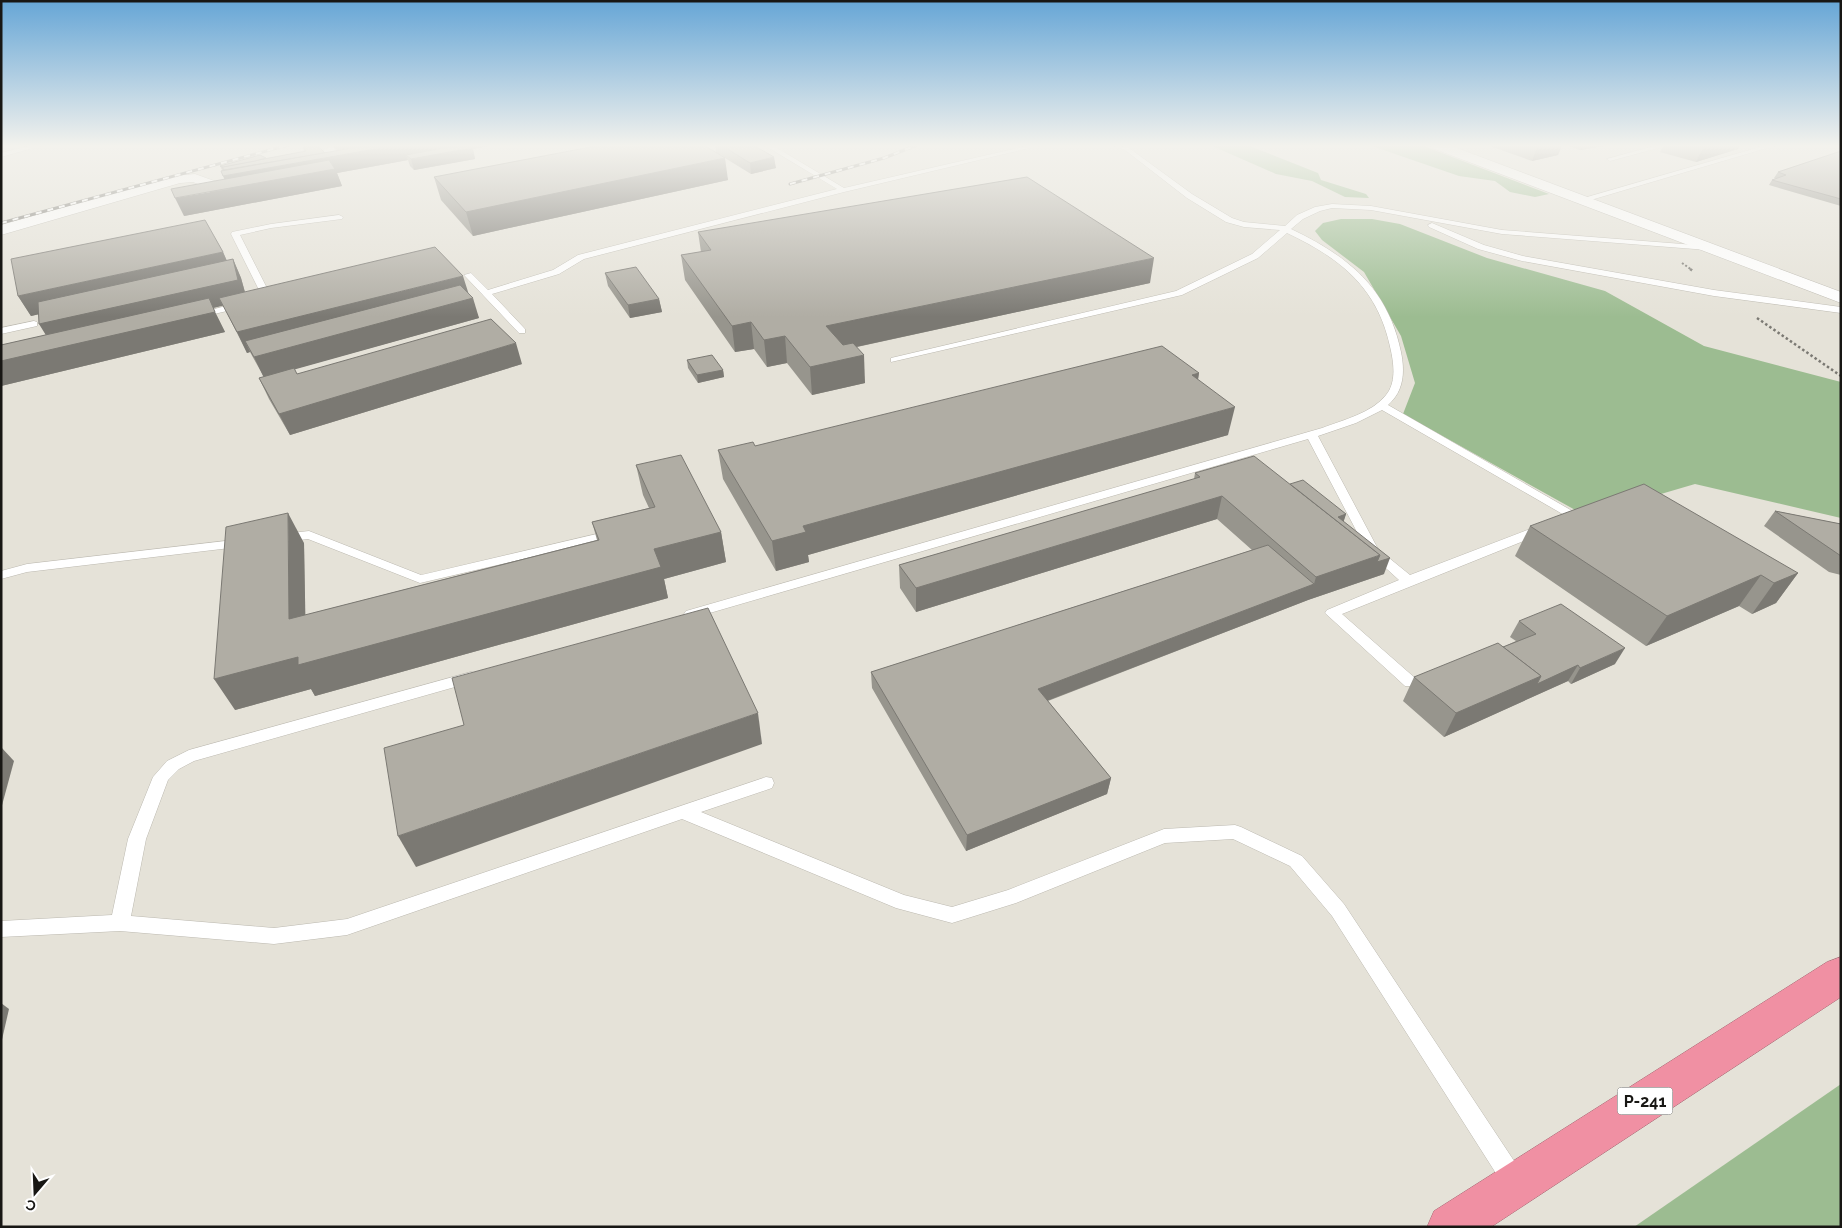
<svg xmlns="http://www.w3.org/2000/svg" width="1842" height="1228" font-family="Raleway,sans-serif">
<rect width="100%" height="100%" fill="#e5e2d8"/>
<g fill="#9cbc91">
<path d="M1210,145H1247L1318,173L1321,180L1366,194L1369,198L1345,197L1312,181L1276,174Z"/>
<path d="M1369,145H1421L1549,194L1535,197L1510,192L1495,181L1459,176Z"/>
<path d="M1341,219H1372L1400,224L1487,258L1605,291L1704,346L1841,382V518L1695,484L1586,516L1403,414L1415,383L1401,336L1364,272L1322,240L1315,231L1323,223Z"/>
<path d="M1841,1084V1227H1634Z"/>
</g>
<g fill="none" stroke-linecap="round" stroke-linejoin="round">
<defs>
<g id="lane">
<path d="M33,145H44L1,157V153Z"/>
<path d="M337,145H347L329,154L340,163L338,166L322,154L325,149Z"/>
<path d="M764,145H772L844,188L1031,145H1042L844,192L584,259L559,274L492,294L525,329V333H519L464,275L471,273L488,290L553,270L578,255L837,189Z"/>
<path d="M1113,145L1129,148L1192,194L1232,218L1244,222L1285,226L1297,215L1315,207L1332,204L1371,206L1502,230L1708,246L1712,248L1708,250L1502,234L1371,210L1332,208L1320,211L1303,219L1291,229C1348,256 1388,288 1401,352C1405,372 1404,391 1388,405L1581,516L1570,523H1562L1560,520L1566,516L1382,410L1356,423L1318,436L1378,549L1410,575L1538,526H1546L1548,529L1546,532L1342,614L1415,678L1417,682L1415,686H1405L1325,613L1327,610L1399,580L1367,551L1308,439L696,617H686L684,614L686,611L1322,428C1343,420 1372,413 1386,395C1396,383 1394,365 1391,351C1379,289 1342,259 1287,233L1258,258L1182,295L891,362V358L1176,291L1252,254L1280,230L1244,227L1226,222L1187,198L1125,150Z"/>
<path d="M1658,145H1669L1610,161L1607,159Z"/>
<path d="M1767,145H1777L1584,202L1577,200Z"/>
<path d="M339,215L343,217L342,219L271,228L240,235L272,298L264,300L231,234L232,232L271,224Z"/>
<path d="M1432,223L1484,245L1523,256L1714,290L1841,307V313L1714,296L1522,261L1478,249L1429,227L1428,225Z"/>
<path d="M241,302L246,305L244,307L197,318L192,315Z"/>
<path d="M34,321L37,322V326L1,334V328Z"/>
<path d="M614,530L620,534L618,537L420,583L308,539L282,542L276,538L282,534L309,531L421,575Z"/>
<path d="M243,539L249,543L247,546L27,572L1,579V571L27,564Z"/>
<path d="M471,672L476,673L478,677L476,681L194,761L179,769L168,780L146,839L131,916L274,928L347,919L766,777L772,778L774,783L772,788L701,812L904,895L952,907L1008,890L1164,829L1235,825L1241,827L1302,856L1344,904L1522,1173L1525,1181L1522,1189L1514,1192L1506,1189L1332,916L1290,866L1233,839L1165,843L1016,903L952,923L896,908L682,819L347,935L274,944L120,931L1,937V921L112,915L128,839L153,777L167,761L189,750Z"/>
</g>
<g id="street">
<path d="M1430,145H1449L1841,292V303L1432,148Z"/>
<path d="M195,174L220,183L233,181L240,185L238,188L218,192L193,182L180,183L1,235V225L174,176Z"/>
</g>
<path id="highway" d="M1841,957V997L1491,1227H1427L1434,1211L1827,962Z"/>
</defs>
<use href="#lane" stroke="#bcb9b0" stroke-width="1"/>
<use href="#street" stroke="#bcb9b0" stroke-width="1"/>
<use href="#highway" stroke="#a46671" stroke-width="1"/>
<path stroke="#7b7973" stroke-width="2" stroke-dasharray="2 2" stroke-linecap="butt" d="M1682,263L1692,270"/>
<g stroke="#7b7973" stroke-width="2.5" stroke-dasharray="2.5 2.5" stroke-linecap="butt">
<path d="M1690,269L1693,271"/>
<path d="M1757,318L1841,376"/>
</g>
<use href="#lane" fill="#fff" fill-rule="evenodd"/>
<use href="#street" fill="#fff" fill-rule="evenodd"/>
<use href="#highway" fill="#f090a3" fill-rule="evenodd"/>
<defs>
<g id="rail">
<path d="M790,184L884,158L917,145"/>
<path d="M1,223L288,145"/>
</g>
</defs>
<use href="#rail" stroke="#7f7d77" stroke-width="3"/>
<use href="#rail" stroke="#fff" stroke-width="2" stroke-dasharray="6" stroke-linecap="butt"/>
</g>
<g fill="#97958d">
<path d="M333,145H493L473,149L475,159L414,170L410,166L408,160L337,173L342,186L184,216L225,179L221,171L222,170L220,166L304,152L303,147L325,153L337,150L335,149Z"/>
<path d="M715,145H753L776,168L751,174L720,155L728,180L473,236L441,200L434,177L716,152Z"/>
<path d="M1487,145H1562L1558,155L1532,161Z"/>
<path d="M1565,145H1609L1580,150Z"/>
<path d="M1664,145H1739L1738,149L1696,162L1660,152Z"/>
<path d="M1841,151V206L1769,185L1772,180L1776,178H1774L1778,172Z"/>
<path d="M698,232L1150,283L857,347L865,383L812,395L787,363L767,367L754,349L735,352L685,280L681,255L701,252Z"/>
<path d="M223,252L227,261L233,259L241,278L245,292L468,293L479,318L294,369L297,374L522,364L290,435L269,399L259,378L264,377L250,352L247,353L223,305L213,308L225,332L1,386V345L46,335L39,314L31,316L18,296Z"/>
<path d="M605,273L659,299L662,312L630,318L608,286Z"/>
<path d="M687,360L723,370L724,377L698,383L688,368Z"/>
<path d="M1199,373L1198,380L1228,435L808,555L809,562L776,571L723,479L718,450L755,446Z"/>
<path d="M636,465L721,532L726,562L664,579L668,598L315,696L311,689L235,710L304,543L305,615L597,540L592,522L649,508L643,495Z"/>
<path d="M1195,473L1290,484L1346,514L1343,522L1384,574L1308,600L1048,701L1111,778L1107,794L966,851L872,688L871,672L1252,550L1217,519L916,612L900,588L899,565L1194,479Z"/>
<path d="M1775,511L1841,524V575L1829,572L1764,526Z"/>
<path d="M1530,526L1798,573L1776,603L1752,614L1739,606L1646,646L1515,556Z"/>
<path d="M1519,621L1615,664L1571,684L1568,681L1444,737L1403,701L1414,677L1503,647L1516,641L1510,637Z"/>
</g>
<g fill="#7b7973">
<path d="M340,145H350L353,153H354L352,145H493L473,149L475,159L414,170L411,159L406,155L408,160L337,173L342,186L184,216L175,198L229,189L223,176L266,158L268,163L344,154Z"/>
<path d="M1538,145H1562L1558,155L1532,161Z"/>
<path d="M1582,145H1609L1580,150Z"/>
<path d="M1708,145H1739L1738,149L1696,162L1704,146Z"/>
<path d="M774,157L776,168L751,174L750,163Z"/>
<path d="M725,158L728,180L473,236L466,212Z"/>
<path d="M223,252L231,271L31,316L18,296Z"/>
<path d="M1154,258L1150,283L828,353L826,326Z"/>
<path d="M233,259L241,278L247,300L213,308L225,332L1,386V361L52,345L39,324Z"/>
<path d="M463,276L469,295L245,341L250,352L247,353L237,332Z"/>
<path d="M473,298L479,318L264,378L254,357Z"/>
<path d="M659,299L662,312L630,318L628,305Z"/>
<path d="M751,322L754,349L735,352L732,326Z"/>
<path d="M785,336L787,363L767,367L764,340Z"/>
<path d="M516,343L522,364L290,435L279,414Z"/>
<path d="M864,355L865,383L812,395L810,367Z"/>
<path d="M723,370L724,377L698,383L697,375Z"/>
<path d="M1199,373L1194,401L1192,375Z"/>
<path d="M1235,407L1228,435L808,555L809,562L776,571L772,541L803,526Z"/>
<path d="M1222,496L1217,519L916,612V588Z"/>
<path d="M288,513L304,543L306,650L289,619Z"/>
<path d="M1346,514L1341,530L1338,517Z"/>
<path d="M721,532L726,562L664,579L668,598L315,696L311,689L235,710L214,679L654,549Z"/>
<path d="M1380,555L1390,558L1384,574L1308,600L1036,705L1038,689L1314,584L1316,577Z"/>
<path d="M1798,573L1776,603L1752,614L1774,583Z"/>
<path d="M1761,575L1739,606L1646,646L1667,616Z"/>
<path d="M1625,648L1615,664L1571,684L1580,668Z"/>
<path d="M1578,665L1568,681L1444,737L1456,713L1541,676Z"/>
<path d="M758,713L762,744L416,867L398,836Z"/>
<path d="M1,747L14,761L1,809Z"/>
<path d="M1111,778L1107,794L966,851L967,835Z"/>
<path d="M1,1003L9,1009L1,1044Z"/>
</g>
<g fill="#b0ada4" stroke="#7b7973">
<path d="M317,145L325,153L224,170L222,167L306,151L303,147Z"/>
<path d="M369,145H398L223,176L221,171Z"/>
<path d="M460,145H469L472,148L411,159L406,155Z"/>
<path d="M601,145H704L725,158L466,212L434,177Z"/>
<path d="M721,145H753L774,157L750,163Z"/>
<path d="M1841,151V199L1772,180L1786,175L1778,172Z"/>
<path d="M260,155L266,158L255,161L223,167L220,166Z"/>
<path d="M329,160L335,169L175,198L171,189Z"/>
<path d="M1027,177L1154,258L826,326L843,345L853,343L864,355L810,367L785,336L764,340L751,322L732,326L681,255L711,250L698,232Z"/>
<path d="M205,220L223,252L18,296L11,259Z"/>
<path d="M435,247L463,276L237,332L219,298Z"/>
<path d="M233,259L238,280L39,324L38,302Z"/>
<path d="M636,267L659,299L628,305L605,273Z"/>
<path d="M460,285L473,298L254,357L245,341Z"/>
<path d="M209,298L215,312L1,361V345Z"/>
<path d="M491,319L516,343L279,414L259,378L294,368L297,374Z"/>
<path d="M1162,346L1199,373L1192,375L1235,407L803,526L806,532L772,541L718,450L753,442L755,446Z"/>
<path d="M712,355L723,370L697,375L687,360Z"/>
<path d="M681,455L721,532L654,549L661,567L298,665V657L214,679L226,527L288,513L289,619L599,540L592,522L655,507L636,465Z"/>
<path d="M1254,456L1380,555L1316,577L1222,496L916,588L899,565L1200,477L1195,473Z"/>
<path d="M1303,480L1346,514L1338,517L1390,558L1377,562L1380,555L1290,484Z"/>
<path d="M1644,484L1798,573L1774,583L1761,575L1667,616L1530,526Z"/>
<path d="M1775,511L1841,524V556Z"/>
<path d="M1268,545L1314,584L1038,689L1111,778L967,835L871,672Z"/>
<path d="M1561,604L1625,648L1580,668L1578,665L1537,684L1541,676L1503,647L1536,634L1519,621Z"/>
<path d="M708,608L758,713L398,836L384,748L464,725L452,678Z"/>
<path d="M1498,643L1541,676L1456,713L1414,677Z"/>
</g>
<linearGradient id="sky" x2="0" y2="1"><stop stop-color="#66a6d6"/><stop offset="0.46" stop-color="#f3f2ed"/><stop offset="1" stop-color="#f3f2ed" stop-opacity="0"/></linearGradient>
<rect width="1842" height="317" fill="url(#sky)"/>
<g text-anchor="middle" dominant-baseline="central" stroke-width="4" stroke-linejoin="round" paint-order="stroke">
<rect fill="#fff" stroke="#5d5d5a" stroke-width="1" x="1617.5" y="1087.5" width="55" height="27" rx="4"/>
<g font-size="16" font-weight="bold" fill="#181714">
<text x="1645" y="1101">Р-241</text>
</g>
</g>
<rect width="1842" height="1228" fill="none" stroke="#181714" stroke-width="5"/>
<g transform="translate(35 1193) rotate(199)" stroke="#ffffff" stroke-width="4" paint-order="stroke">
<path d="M0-4L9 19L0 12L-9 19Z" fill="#181714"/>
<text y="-8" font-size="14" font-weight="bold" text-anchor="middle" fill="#181714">С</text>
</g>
</svg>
